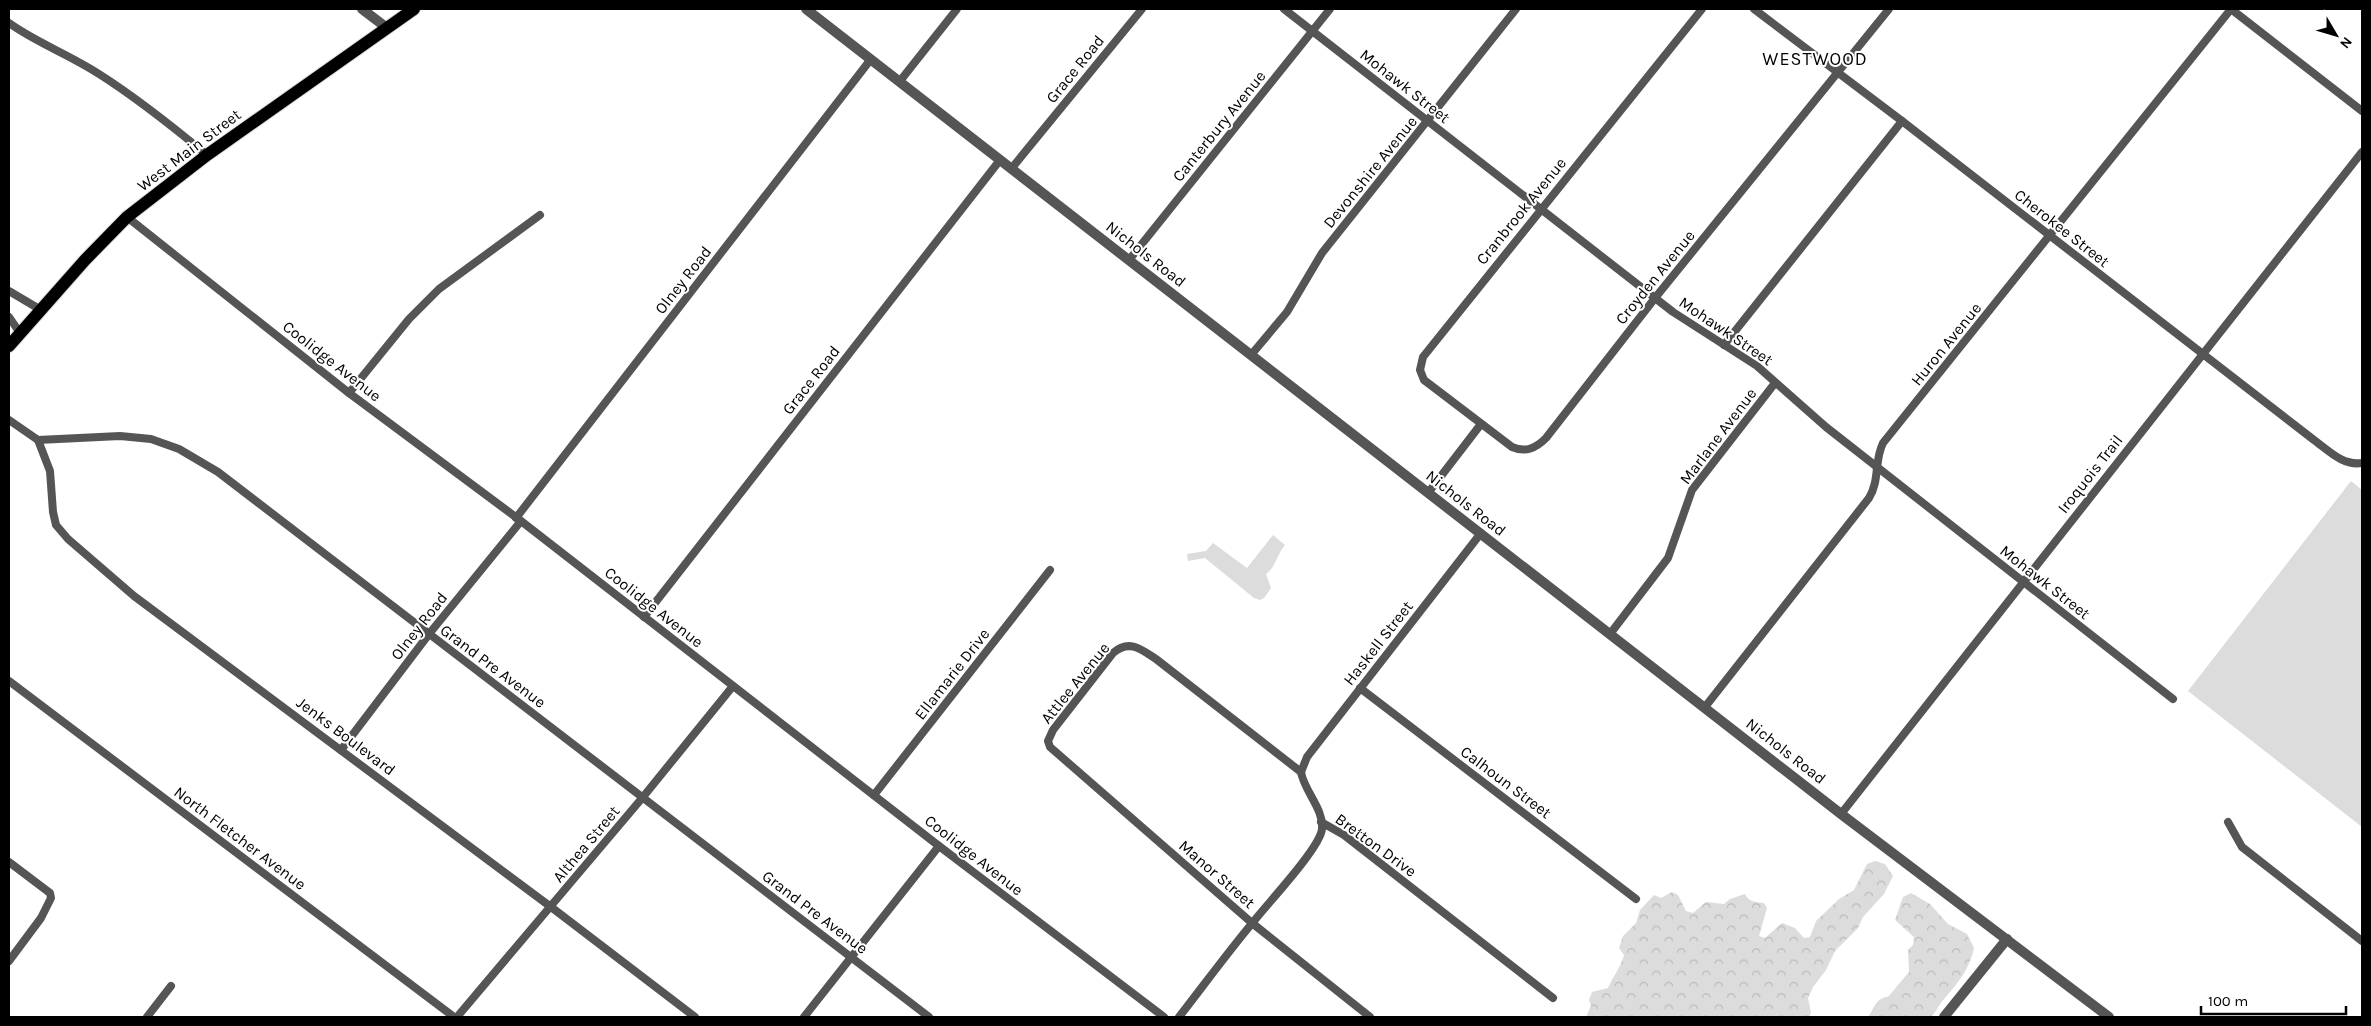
<svg xmlns="http://www.w3.org/2000/svg" width="2371" height="1026" font-family="Karla,sans-serif">
<defs>
<pattern id="forest-crowns" width="20" height="18" patternUnits="userSpaceOnUse" patternTransform="scale(1.25)"><rect width="20" height="18" fill="#dcdcdc"/><path d="M2 6a3 3 0 1 1 6 0M12 15a3 3 0 1 1 6 0" fill="none" stroke="#bbb"/></pattern>
</defs>
<rect width="100%" height="100%" fill="#fff"/>
<g fill="url(#forest-crowns)">
<path d="M1875,861L1885,864L1893,876L1884,894L1863,917L1858,928L1835,951L1826,970L1813,987L1808,998L1811,1013L1809,1017H1586L1591,1006L1589,1000L1592,992L1608,988C1613,976 1621,967 1624,955L1619,948L1623,936L1636,923L1640,910L1654,895L1661,898L1672,892L1678,895L1686,911L1693,913L1706,902L1724,904L1730,899L1745,894C1749,902 1755,902 1764,903L1767,908L1759,936L1765,938L1782,923L1795,928L1804,938L1810,937L1816,921L1839,899L1854,890L1867,864Z"/>
<path d="M1911,893L1930,904L1948,924L1967,934L1974,948C1970,968 1958,983 1945,998C1939,1004 1937,1011 1931,1017H1868C1875,1008 1875,998 1888,997L1909,972L1908,950L1913,945L1914,937L1895,920L1903,897Z"/>
</g>
<g fill="#dcdcdc">
<path d="M2351,481L2362,490V827L2188,691Z"/>
<path d="M1273,535L1285,545C1277,554 1276,567 1266,574L1271,588L1264,598L1260,600L1254,598L1205,558L1188,561L1187,554L1206,551L1213,543L1247,568Z"/>
</g>
<g fill="none" stroke-linecap="round" stroke-linejoin="round">
<defs>
<path id="primary" d="M9,346L85,260L127,217L207,155L414,9"/>
</defs>
<use href="#primary" stroke="#dbdbdb" stroke-width="14"/>
<g stroke="#555" stroke-width="8">
<path d="M1284,9L1673,312L1757,366L1826,427L2173,699"/>
<path d="M1702,9L1423,357L1420,370L1424,380L1512,447C1526,453 1536,448 1546,438L1655,298L1889,9"/>
<path d="M1754,9L1902,121L2314,440C2329,451 2343,466 2362,463"/>
<path d="M2231,9L2362,111"/>
<path d="M9,23C37,43 70,55 99,74C137,98 172,126 207,155"/>
<path d="M900,81L957,9"/>
<path d="M1011,169L1142,9"/>
<path d="M127,217L349,393L521,521L939,846L1164,1017"/>
<path d="M1129,260L1330,9"/>
<path d="M9,291L41,310"/>
<path d="M9,317L20,333"/>
<path d="M1724,345L1902,121"/>
<path d="M1251,355L1287,312L1322,253L1516,9"/>
<path d="M349,393L409,319L439,289L540,215"/>
<path d="M9,420L38,440L120,436L151,439L179,449L218,472L929,1017"/>
<path d="M38,440L50,471L53,512L56,525L68,539L134,596L551,907L695,1017"/>
<path d="M1428,493L1481,424"/>
<path d="M516,518L871,59"/>
<path d="M644,617L1000,160"/>
<path d="M1610,634L1668,558L1692,490L1775,383"/>
<path d="M9,681L454,1017"/>
<path d="M1360,688L1636,899"/>
<path d="M1705,707L1869,498C1880,480 1874,461 1883,443L2231,9"/>
<path d="M341,750L429,634L521,521"/>
<path d="M1301,772L1307,757L1481,533"/>
<path d="M874,795L1050,570"/>
<path d="M1841,814L2362,152"/>
<path d="M1321,822L1344,835L1553,998"/>
<path d="M2228,822L2242,847L2362,941"/>
<path d="M9,862L50,893L51,898L41,918L9,961"/>
<path d="M147,1017L171,986"/>
<path d="M457,1017L643,797L733,686"/>
<path d="M804,1017L939,846"/>
<path d="M1179,1017C1204,985 1228,952 1254,921C1268,903 1320,848 1322,829C1324,809 1304,791 1301,772L1156,659C1141,649 1129,639 1113,653L1053,730L1048,741L1050,747L1252,923L1370,1017"/>
</g>
<g stroke="#555" stroke-width="10">
<path d="M362,9L387,28"/>
<path d="M806,9L1841,814L2109,1017"/>
<path d="M1944,1017L2007,939"/>
</g>
<use href="#primary" stroke="#000" stroke-width="12"/>
</g>
<g text-anchor="middle" dominant-baseline="central" stroke-width="4" stroke-linejoin="round" paint-order="stroke">
<g font-size="16" fill="#000" stroke="#fff">
<text transform="translate(1075 69) rotate(-51)">Grace Road</text>
<text transform="translate(1405 86) rotate(38)">Mohawk Street</text>
<text transform="translate(1219 126) rotate(-51)">Canterbury Avenue</text>
<text transform="translate(189 150) rotate(-37)">West Main Street</text>
<text transform="translate(1370 172) rotate(-51)">Devonshire Avenue</text>
<text transform="translate(1521 211) rotate(-51)">Cranbrook Avenue</text>
<text transform="translate(2062 228) rotate(38)">Cherokee Street</text>
<text transform="translate(1146 254) rotate(38)">Nichols Road</text>
<text transform="translate(1655 277) rotate(-51)">Croyden Avenue</text>
<text transform="translate(683 280) rotate(-52)">Olney Road</text>
<text transform="translate(1726 331) rotate(34)">Mohawk Street</text>
<text transform="translate(1946 344) rotate(-51)">Huron Avenue</text>
<text transform="translate(332 361) rotate(38)">Coolidge Avenue</text>
<text transform="translate(811 380) rotate(-52)">Grace Road</text>
<text transform="translate(1718 436) rotate(-53)">Marlane Avenue</text>
<text transform="translate(2090 474) rotate(-52)">Iroquois Trail</text>
<text transform="translate(1466 503) rotate(38)">Nichols Road</text>
<text transform="translate(2045 582) rotate(38)">Mohawk Street</text>
<text transform="translate(654 607) rotate(38)">Coolidge Avenue</text>
<text transform="translate(419 626) rotate(-52)">Olney Road</text>
<text transform="translate(1378 643) rotate(-52)">Haskell Street</text>
<text transform="translate(493 666) rotate(37)">Grand Pre Avenue</text>
<text transform="translate(952 674) rotate(-52)">Ellamarie Drive</text>
<text transform="translate(1075 683) rotate(-51)">Attlee Avenue</text>
<text transform="translate(346 736) rotate(37)">Jenks Boulevard</text>
<text transform="translate(1786 751) rotate(38)">Nichols Road</text>
<text transform="translate(1506 782) rotate(37)">Calhoun Street</text>
<text transform="translate(240 838) rotate(37)">North Fletcher Avenue</text>
<text transform="translate(586 844) rotate(-50)">Althea Street</text>
<text transform="translate(1376 845) rotate(36)">Bretton Drive</text>
<text transform="translate(974 855) rotate(38)">Coolidge Avenue</text>
<text transform="translate(1217 874) rotate(41)">Manor Street</text>
<text transform="translate(815 912) rotate(37)">Grand Pre Avenue</text>
</g>
<g font-size="18" letter-spacing="1" fill="#000" stroke="#fff">
<text x="1815" y="59">WESTWOOD</text>
</g>
</g>
<rect width="2371" height="1026" fill="none" stroke="#000000" stroke-width="20"/>
<g transform="translate(2336 35) rotate(128)" stroke="#ffffff" stroke-width="4" paint-order="stroke">
<path d="M0-4L9 19L0 12L-9 19Z" fill="#000000"/>
<text y="-8" font-size="14" font-weight="bold" text-anchor="middle" fill="#000000">N</text>
</g>
<path d="M2201 1006v8h145v-8" fill="none" stroke="#000000" stroke-width="2.5"/>
<text x="2208" y="1006" font-size="15" fill="#000000" stroke="#ffffff" stroke-width="4" paint-order="stroke">100 m</text>
</svg>
